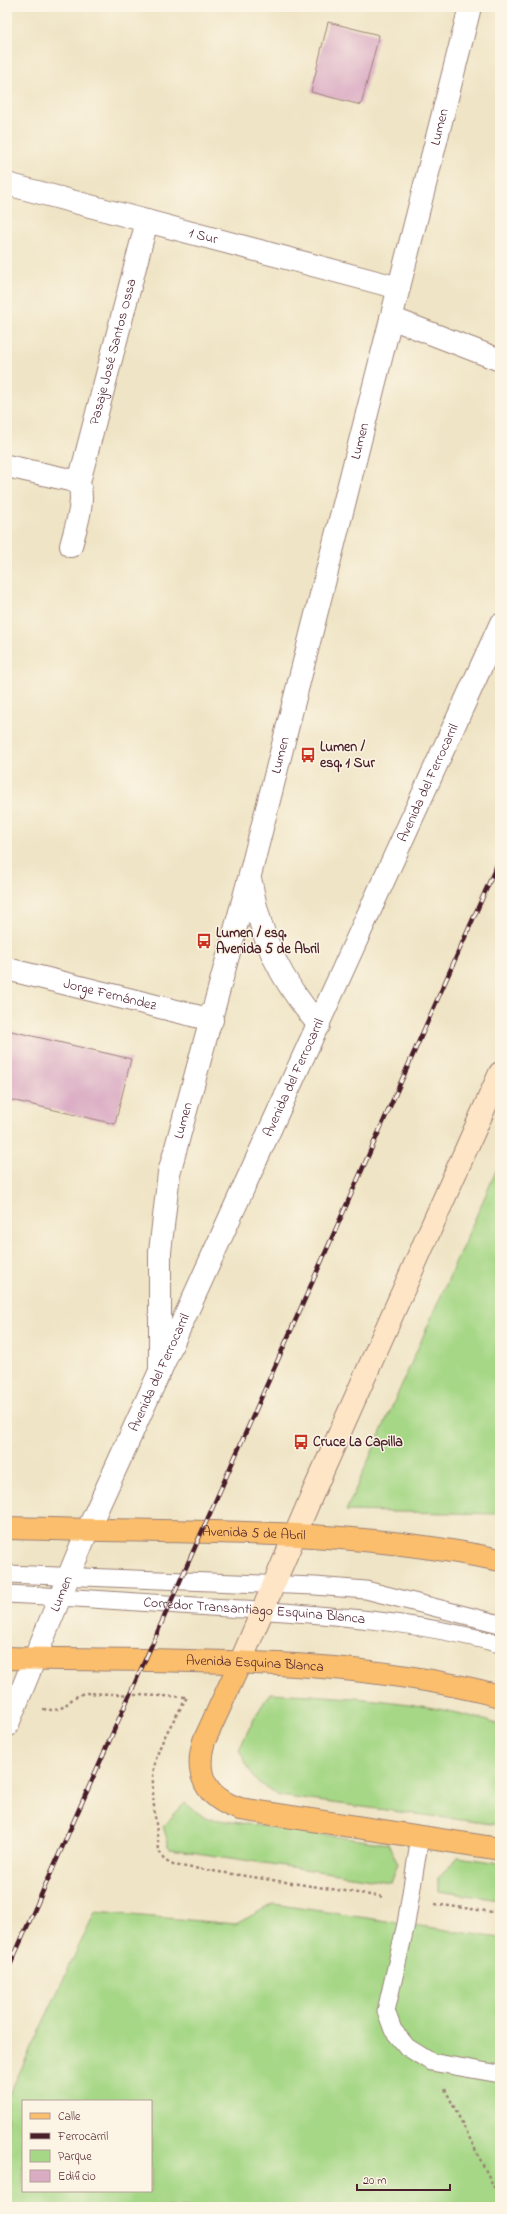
<svg xmlns="http://www.w3.org/2000/svg" width="507" height="2214" font-family="'Indie Flower',sans-serif">
<rect width="100%" height="100%" fill="#fcf5e5"/>
<filter id="ink" filterUnits="userSpaceOnUse"><feTurbulence type="fractalNoise" baseFrequency=".025" numOctaves="2"/><feDisplacementMap in="SourceGraphic" scale="8" xChannelSelector="R" yChannelSelector="G"/><feConvolveMatrix kernelMatrix="1 2 1 2 8 2 1 2 1" color-interpolation-filters="sRGB"/></filter>
<filter id="wash" filterUnits="userSpaceOnUse"><feTurbulence type="fractalNoise" baseFrequency=".012" numOctaves="4" result="noise"/><feDisplacementMap in="SourceGraphic" scale="16" xChannelSelector="R" yChannelSelector="G"/><feGaussianBlur stdDeviation="0.9" result="paint"/><feColorMatrix in="noise" values="0 0 0 0 0 0 0 0 0 0 0 0 0 0 0 0 0 1.4 0 .05"/><feComposite in="paint" operator="in"/></filter>
<g filter="url(#wash)">
<rect width="100%" height="100%" fill="#efe4c5"/>
<g fill="#a6d786" stroke="#787b58" fill-rule="evenodd">
<path d="M500,1162V1514L346,1511Z"/>
<path d="M270,1693C347,1697 426,1700 500,1725V1825L279,1796L255,1780L239,1750L254,1718Z"/>
<path d="M185,1803L205,1818L388,1844L398,1863L391,1882L170,1849L163,1826Z"/>
<path d="M458,1857L500,1863V1900L438,1891V1879Z"/>
<path d="M273,1904L500,1938V2207H7V2099L95,1912L236,1924ZM23,2101H151V2191H23Z"/>
</g>
<g id="blocks">
<g fill="#daacc4">
<path d="M328,22L379,35L361,105L311,92Z"/>
<path d="M7,1030L131,1059L115,1124L7,1099Z"/>
</g>
</g>
</g>
<g filter="url(#ink)">
<use href="#blocks" fill-opacity="0" stroke="#9c8278" stroke-width="1"/>
<g fill="none" stroke-linecap="round" stroke-linejoin="round">
<defs>
<g id="service">
<path d="M7,1574L315,1586L366,1590L500,1624"/>
<path id="s1" d="M7,1594C86,1598 164,1604 243,1609C329,1615 416,1621 500,1644"/>
<path d="M420,1837L406,1924L386,2011L393,2030L407,2047L431,2062L500,2074"/>
</g>
<g id="minor">
<path d="M391,318L500,360"/>
<path d="M7,466L79,482"/>
<path id="s2" d="M71,546C76,525 85,504 79,482L147,221"/>
<path id="s3" d="M7,969L212,1020"/>
</g>
<g id="tertiary">
<path id="s4" d="M7,184L399,288"/>
<path d="M251,883C261,940 281,981 319,1025"/>
<path id="s5" d="M160,1371V1252L169,1173L250,875L470,7"/>
<path id="s6" d="M7,1726L88,1529L500,625"/>
</g>
<path id="secondary" d="M240,1663L312,1495L500,1073"/>
<g id="primary">
<path id="s7" d="M7,1528C169,1533 341,1526 500,1560"/>
<path id="s8" d="M7,1658C171,1662 340,1654 500,1696"/>
<path d="M240,1663L204,1741C194,1775 206,1798 240,1809L500,1849"/>
</g>
</defs>
<use href="#service" stroke="#9c8278" stroke-width="19"/>
<use href="#minor" stroke="#9c8278" stroke-width="24"/>
<use href="#tertiary" stroke="#9c8278" stroke-width="24"/>
<use href="#secondary" stroke="#9c8278" stroke-width="24"/>
<use href="#primary" stroke="#9c8278" stroke-width="24"/>
<g stroke="#9c8278" stroke-width="2.5" stroke-dasharray="3 3" stroke-linecap="butt">
<path d="M7,1622V1625"/>
<path d="M43,1709C68,1714 65,1698 85,1693L187,1697C176,1717 160,1740 155,1763C149,1788 157,1825 159,1851L164,1860L173,1865L384,1897"/>
<path d="M435,1904L500,1913"/>
<path d="M445,2089L500,2199"/>
</g>
<use href="#service" stroke="#fff" stroke-width="17"/>
<use href="#minor" stroke="#fff" stroke-width="22"/>
<use href="#tertiary" stroke="#fff" stroke-width="22"/>
<use href="#secondary" stroke="#fde5c5" stroke-width="22"/>
<use href="#primary" stroke="#fabe6d" stroke-width="22"/>
<defs>
<path id="rail" d="M7,1972L500,858"/>
</defs>
<use href="#rail" stroke="#4a1f2b" stroke-width="4.5"/>
<use href="#rail" stroke="#fcf5e5" stroke-width="3" stroke-dasharray="9" stroke-linecap="butt"/>
</g>
</g>
<defs>
<symbol id="bus-bare" viewBox="-9 -9 18 18"><path d="M-5-6H5V4H4V6H2V4H-2V6H-4V4H-5ZM-3.5-4V0h7V-4ZM-3.5 1.2v1.5H-2V1.2ZM2 1.2v1.5H3.5V1.2Z" fill="#c8321e" stroke="#fcf5e5" stroke-width="2.5" paint-order="stroke"/></symbol>
</defs>
<g fill-rule="evenodd">
<use href="#bus-bare" x="297" y="744" width="22" height="22"/>
<use href="#bus-bare" x="193" y="930" width="22" height="22"/>
<use href="#bus-bare" x="290" y="1431" width="22" height="22"/>
</g>
<g text-anchor="middle" dominant-baseline="central" stroke-width="3" stroke-linejoin="round" paint-order="stroke">
<g font-size="14" fill="#4a1f2b" stroke="#fcf5e5">
<text stroke="none"><textPath href="#s5" startOffset="1279">Lumen</textPath></text>
<text stroke="none"><textPath href="#s4" startOffset="203">1 Sur</textPath></text>
<text stroke="none"><textPath href="#s2" startOffset="200">Pasaje José Santos Ossa</textPath></text>
<text stroke="none"><textPath href="#s5" startOffset="955">Lumen</textPath></text>
<text stroke="none"><textPath href="#s5" startOffset="631">Lumen</textPath></text>
<text stroke="none"><textPath href="#s6" startOffset="1033">Avenida del Ferrocarril</textPath></text>
<text stroke="none"><textPath href="#s3" startOffset="106">Jorge Fernández</textPath></text>
<text stroke="none"><textPath href="#s6" startOffset="709">Avenida del Ferrocarril</textPath></text>
<text stroke="none"><textPath href="#s5" startOffset="253">Lumen</textPath></text>
<text stroke="none"><textPath href="#s6" startOffset="385">Avenida del Ferrocarril</textPath></text>
<text stroke="none"><textPath href="#s7" startOffset="247">Avenida 5 de Abril</textPath></text>
<text stroke="none"><textPath href="#s6" startOffset="143">Lumen</textPath></text>
<text stroke="none"><textPath href="#s1" startOffset="248">Corredor Transantiago Esquina Blanca</textPath></text>
<text stroke="none"><textPath href="#s8" startOffset="248">Avenida Esquina Blanca</textPath></text>
</g>
<g font-size="14" font-weight="bold" fill="#4a1f2b" stroke="#fcf5e5" text-anchor="start">
<text x="320" y="747">Lumen /<tspan x="320" dy="16">esq. 1 Sur</tspan></text>
<text x="216" y="933">Lumen / esq.<tspan x="216" dy="16">Avenida 5 de Abril</tspan></text>
<text x="313" y="1442">Cruce La Capilla</text>
</g>
</g>
<rect width="507" height="2214" fill="none" stroke="#fcf5e5" stroke-width="24"/>
<rect x="22" y="2100" width="130" height="92" fill="#fcf5e5" stroke="#b59f9b"/>
<rect x="30" y="2113" width="20" height="6" fill="#fabe6d" stroke="#b59f9b"/>
<text x="58" y="2120" font-size="12" fill="#4a1f2b">Calle</text>
<rect x="30" y="2133" width="20" height="6" fill="#4a1f2b" stroke="#b59f9b"/>
<text x="58" y="2140" font-size="12" fill="#4a1f2b">Ferrocarril</text>
<rect x="30" y="2150" width="20" height="12" fill="#a6d786" stroke="#b59f9b"/>
<text x="58" y="2160" font-size="12" fill="#4a1f2b">Parque</text>
<rect x="30" y="2170" width="20" height="12" fill="#daacc4" stroke="#b59f9b"/>
<text x="58" y="2180" font-size="12" fill="#4a1f2b">Edificio</text>
<path d="M357 2184v6h93v-6" fill="none" stroke="#4a1f2b" stroke-width="2"/>
<text x="363" y="2184" font-size="12" fill="#4a1f2b" stroke="#fcf5e5" stroke-width="3" paint-order="stroke">20 m</text>
</svg>
